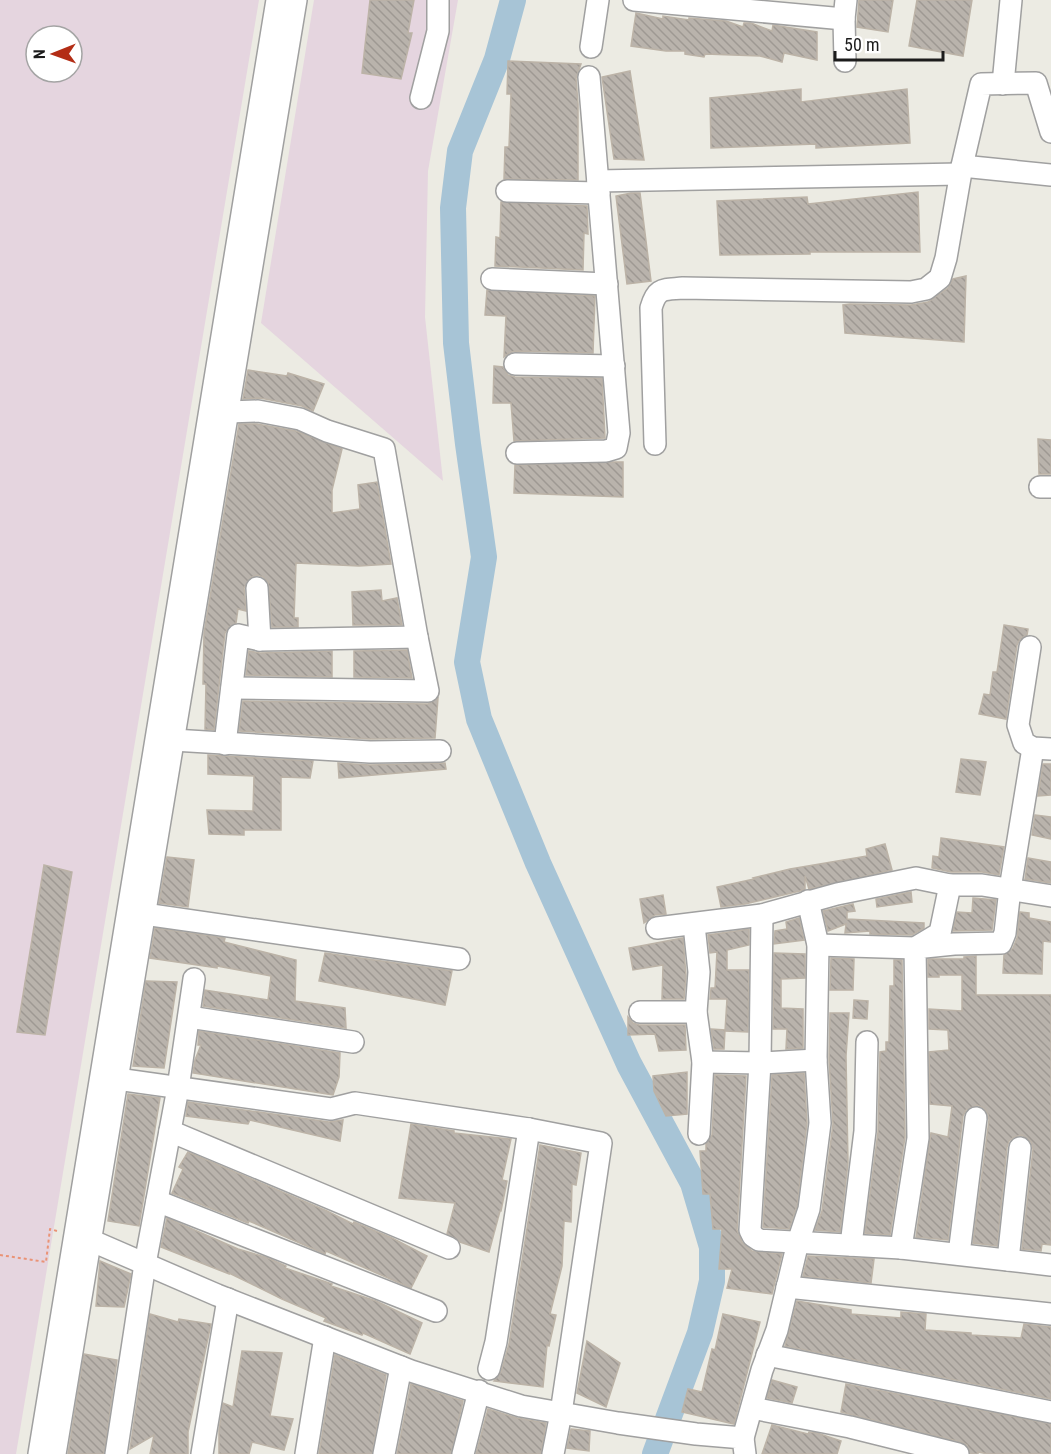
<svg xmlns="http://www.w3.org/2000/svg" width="1051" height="1454" font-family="'Roboto Condensed',sans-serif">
<defs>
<pattern id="building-back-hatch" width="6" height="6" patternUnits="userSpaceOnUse" patternTransform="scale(1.5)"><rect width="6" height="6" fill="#b9b3ac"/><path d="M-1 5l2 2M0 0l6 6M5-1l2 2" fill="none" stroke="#9e9993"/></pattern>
</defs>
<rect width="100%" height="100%" fill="#ecebe3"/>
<g fill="#e5d5df" fill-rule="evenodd">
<path d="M0,0H259L16,1454H0ZM36,36H72V72H36Z"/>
<path d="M314,0H458L428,171L425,317L443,481L261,323Z"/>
</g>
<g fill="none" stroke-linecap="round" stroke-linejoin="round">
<path stroke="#a7c4d6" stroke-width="26" d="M513,0L497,59L460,151L453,208L456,343L468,444L484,557L467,662L479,719L538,863L629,1064L693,1183L712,1247V1281L700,1333L655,1454"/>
</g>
<g fill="url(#building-back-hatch)" stroke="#bcb3a7" stroke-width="1.5">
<path d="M370,0H414L408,33H412L401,79L362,73Z"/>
<path d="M859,0H893L888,32L857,27Z"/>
<path d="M917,0H972L963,56L909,46Z"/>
<path d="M636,13L663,19V16L689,20V18L726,21L743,27L744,23H751L772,31L773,25L817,32V60L784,53L782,62L760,56L705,54L704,57L685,54V51H666L631,46Z"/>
<path d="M508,61L581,64L576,78L578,104V180L504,179L505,147H509L511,94H507Z"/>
<path d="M630,71L644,160L614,159L602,77Z"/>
<path d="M801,89V102L907,89L910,143L816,148V144L711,148L710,98Z"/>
<path d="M918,192L920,252H810V254L720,255L717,201L807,197L808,204Z"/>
<path d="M631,193H640L651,281L627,284L616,196Z"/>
<path d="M501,202L587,206L588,234L584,233L583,270L495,266L496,237L500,238Z"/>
<path d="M966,276L964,342L845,333L843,305L850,304L911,305L928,302L948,288L953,279Z"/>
<path d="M487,290L595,296L593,353L515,351L509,353L504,357L506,316L485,315Z"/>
<path d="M494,366L503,367L508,375L515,377L602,378L605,438L514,441L511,403H493Z"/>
<path d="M248,370L287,376L288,373L324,384L313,411L302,406L260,398L243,399Z"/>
<path d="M239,424H257L296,431L342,449L332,490V513L360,509L358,485L377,482L391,564L359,566L296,563L294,618H298V627H272L268,582L263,577L257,575L250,578L244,588L246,611L238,609L236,623L229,627L225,633L214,730L205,729L206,684H203L204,633Z"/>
<path d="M1038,439L1051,440V474H1039Z"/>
<path d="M613,462H623V497L514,493L515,465Z"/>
<path d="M381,590L382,601L397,598L402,625H353L352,592Z"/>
<path d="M1004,625L1028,629L1027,635L1020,639L1017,645L1006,719L979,714L984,694L990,695L993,672H997Z"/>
<path d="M407,650L412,678L354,677V651Z"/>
<path d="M249,651L260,653L332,651V677L246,675Z"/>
<path d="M438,698L435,738L370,739L239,731L243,701L428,704Z"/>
<path d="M208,755L313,761L310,778L281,777V830H244V835L209,834L207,810L253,811L254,776L208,774Z"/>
<path d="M961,759L986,762L980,795L956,792Z"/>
<path d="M338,763L370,765L445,763L446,769L339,778Z"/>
<path d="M1043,764H1051V795L1038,796Z"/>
<path d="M1035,815L1051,817V839L1032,835Z"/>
<path d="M941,838L1004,847L999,875L982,872H951L932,868L933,856L939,857Z"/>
<path d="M885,844L892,870L809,889L805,876V889L800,891L745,904L721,907L717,887L754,879L753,878L790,869L867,856L866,849Z"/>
<path d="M167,857L194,860L188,907L159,903Z"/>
<path d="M1028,858L1051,862V883L1025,879Z"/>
<path d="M44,865L72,872L45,1035L17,1032Z"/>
<path d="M911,892L912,902L877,907L876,899Z"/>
<path d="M663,895L666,914L655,915L644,923L640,899Z"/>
<path d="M973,898L996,900L992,930L953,931L957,912L972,913Z"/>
<path d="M853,904L855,911L847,912V919L924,923V928L912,935L870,934V931L845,933L846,924L828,931L823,911Z"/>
<path d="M1020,912L1029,913V918L1051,922V942L1043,941L1042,974L1003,973L1004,955L1013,948L1017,938Z"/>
<path d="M799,918L804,940L774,944L775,931L787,929L786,922Z"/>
<path d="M155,928L225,938L224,942L296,960L295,1001L345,1008L346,1028L203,1006L205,990L268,1000L271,976L217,966V968L150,958Z"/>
<path d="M749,929V945L727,950V970H749L748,1032L725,1031L727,999H710L711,988H715L717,952L710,953L708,935Z"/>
<path d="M683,938L686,976L684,999H662L663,965L633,970L629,948Z"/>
<path d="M325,953L452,971L445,1005L319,981Z"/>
<path d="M774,953L805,954V978L781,979V1008L803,1009V1048L786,1049L787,1029H773Z"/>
<path d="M976,956V995H1051V1245L1042,1244L1041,1251L1022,1249L1033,1149L1031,1142L1022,1135L1014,1137L1009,1141L1007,1147L997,1246L973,1243L989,1120L988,1114L984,1108L977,1105L966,1110L963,1116L948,1240L916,1237L931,1133L948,1137L952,1106L930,1104L929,1052L949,1050L948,1030L929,1029V1009L962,1011V975H939V977H928V959H964V957Z"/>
<path d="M831,958L854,959L853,990H830Z"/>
<path d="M894,960H902L905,1137L890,1235L865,1233L878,1132L880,1052L886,1051V1042H889L890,986H894Z"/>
<path d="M146,981L177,982L164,1068L133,1066Z"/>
<path d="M854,1000L868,1001L867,1019L853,1018Z"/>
<path d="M830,1013H849L846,1056L848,1163L840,1232L815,1230L822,1211L833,1124L829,1060Z"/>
<path d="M628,1017L633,1023L639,1025H685L686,1050L659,1051L655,1034L628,1035Z"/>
<path d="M711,1029L725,1030L724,1049H714Z"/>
<path d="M199,1031L340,1053L339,1077L333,1095L193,1073L195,1060L201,1045H198Z"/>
<path d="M687,1072V1114L666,1116L654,1091L653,1076Z"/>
<path d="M804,1073L807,1123L797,1206L789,1229L763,1227L772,1075Z"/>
<path d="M715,1075L746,1076L737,1230L742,1242L752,1251L782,1254L772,1294L727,1288L732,1269H719L722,1229H713L710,1194H703L700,1151H706V1144L712,1135Z"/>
<path d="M128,1094L160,1098L139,1226L108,1221Z"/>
<path d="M188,1102L329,1122L343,1120L340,1141L250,1120L248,1124L186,1116Z"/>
<path d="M411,1124L454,1131V1133L511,1139L502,1180L507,1181L501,1211H500L489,1252L460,1242L447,1234L455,1203L399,1198Z"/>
<path d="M540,1145L581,1153L576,1185L572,1184L571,1222L564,1221L562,1266L550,1314L556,1315L549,1346L547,1345L543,1387L494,1381L501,1372L509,1344Z"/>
<path d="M188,1152L327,1211L353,1224L354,1222L392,1238L427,1256L411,1288L326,1251L325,1254L249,1221L248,1223L172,1193L183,1169L179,1167Z"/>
<path d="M167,1218L238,1249L268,1258L286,1266L285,1268L332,1284L331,1286L376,1301L422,1323L410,1354L363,1333L362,1335L324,1321L326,1318L282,1299L229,1273V1274L161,1247Z"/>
<path d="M808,1256L874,1259L871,1283L803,1276Z"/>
<path d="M100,1261L131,1274L124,1307L96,1306Z"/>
<path d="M797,1301L851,1310V1314L901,1318V1312L926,1314L925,1330L971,1333V1335L1021,1338L1024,1324L1051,1327V1399L785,1346Z"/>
<path d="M150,1314L178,1322L179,1319L211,1324L188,1432V1454H150L154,1435L130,1449Z"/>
<path d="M723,1314L760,1322L734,1424L682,1412L688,1389L702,1392L712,1349L715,1350Z"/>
<path d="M587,1341L620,1363L606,1407L577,1393Z"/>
<path d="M242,1351L282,1353L270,1416L293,1419L284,1450L252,1442L249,1454H219V1430L223,1403L233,1407Z"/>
<path d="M84,1354L117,1360L104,1454H68Z"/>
<path d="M335,1355L386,1375L372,1454H319Z"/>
<path d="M772,1380L797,1387L792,1403L767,1398Z"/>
<path d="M411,1384L463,1401L451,1454H397Z"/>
<path d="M846,1384L1051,1424V1454H988L978,1452V1454H970L967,1445L961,1442L841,1412Z"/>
<path d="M488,1409L517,1418L546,1423L541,1454H476Z"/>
<path d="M772,1425L808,1434L809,1432L817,1433L841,1441L837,1454H762Z"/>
<path d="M571,1429L590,1431L589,1451L567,1448Z"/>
</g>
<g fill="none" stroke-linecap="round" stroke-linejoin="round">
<defs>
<g id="minor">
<path d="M634,0L844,19"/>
<path d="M591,47L598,0"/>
<path d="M845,61L844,19L846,0"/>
<path d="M1003,84L1011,0"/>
<path d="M421,98L438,31V0"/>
<path d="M1051,132L1036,83L981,84L962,166L1051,175"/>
<path d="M598,181L960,174"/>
<path d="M507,191L599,193"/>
<path d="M492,279L607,284"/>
<path d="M515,364L614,366"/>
<path d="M655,444L651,308C657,287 663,290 683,288L911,292L926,289L940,278L946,258L962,166"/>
<path d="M517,453L606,451L616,448L619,433L589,77"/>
<path d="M1040,487H1051"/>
<path d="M257,588L260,640"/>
<path d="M1030,647L1018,725L1024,743L1033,748L1051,749"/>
<path d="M232,688L428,691L417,637"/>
<path d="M173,740L370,752L440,751"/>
<path d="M225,744L238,635L260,640L417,637L384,449L327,431L300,419L258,411L228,412"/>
<path d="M144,914L459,959"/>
<path d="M762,915L760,1063L750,1230L753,1236L759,1240L901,1248L918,1138L915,948L954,944L1001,943L1005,933L1010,889L1033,748"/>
<path d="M694,925L699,972L696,1012L703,1062L699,1134"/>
<path d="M657,928L762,915L837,894L916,878L950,885H982L1051,896"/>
<path d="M818,945L915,948L940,933L950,885"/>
<path d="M640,1012H696"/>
<path d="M189,1017L353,1042"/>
<path d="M703,1062L760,1063L816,1060"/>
<path d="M117,1079L331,1109L355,1103L529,1129L601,1143L561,1413L553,1454"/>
<path d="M170,1131L449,1248"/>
<path d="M157,1201L436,1311"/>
<path d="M90,1240L217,1295L411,1371L521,1406L618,1423L696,1434L743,1438L745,1454"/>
<path d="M851,1245L865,1131L867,1042"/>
<path d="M901,1248L1051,1265"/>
<path d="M959,1254L976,1118"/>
<path d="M1008,1260L1020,1148"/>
<path d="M787,1287L1051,1314"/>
<path d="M767,1355L1051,1412"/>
<path d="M489,1369L496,1342L529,1129"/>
<path d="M752,1408L850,1427L958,1454"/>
<path d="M743,1438L762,1370L777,1330L798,1242L809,1209L820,1123L816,1060L818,945L808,901"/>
<path d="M39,1454L277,0"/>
<path d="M55,1454L296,0"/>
<path d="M116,1454L145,1264L178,1088L194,979"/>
<path d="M202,1454L228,1299"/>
<path d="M306,1454L325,1337"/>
<path d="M384,1454L401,1367"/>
<path d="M463,1454L479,1391"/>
</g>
</defs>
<use href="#minor" stroke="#a0a0a0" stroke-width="24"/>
<path stroke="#ea9376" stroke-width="2" stroke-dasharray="3 3" stroke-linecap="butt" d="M0,1255L46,1262L50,1229L57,1231"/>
<use href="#minor" stroke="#fff" stroke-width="21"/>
</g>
<g transform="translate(54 54) rotate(269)"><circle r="28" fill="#ffffff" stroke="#a4a4a4" stroke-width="1.5"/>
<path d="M0-4.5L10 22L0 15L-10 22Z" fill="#b32d15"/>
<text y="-9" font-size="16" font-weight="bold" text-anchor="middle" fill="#1c1c1c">N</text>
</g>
<path d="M835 51v9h108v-9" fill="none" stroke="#1c1c1c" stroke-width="3"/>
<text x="844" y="51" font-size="18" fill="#1c1c1c" stroke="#ffffff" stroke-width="4.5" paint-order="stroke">50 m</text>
</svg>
